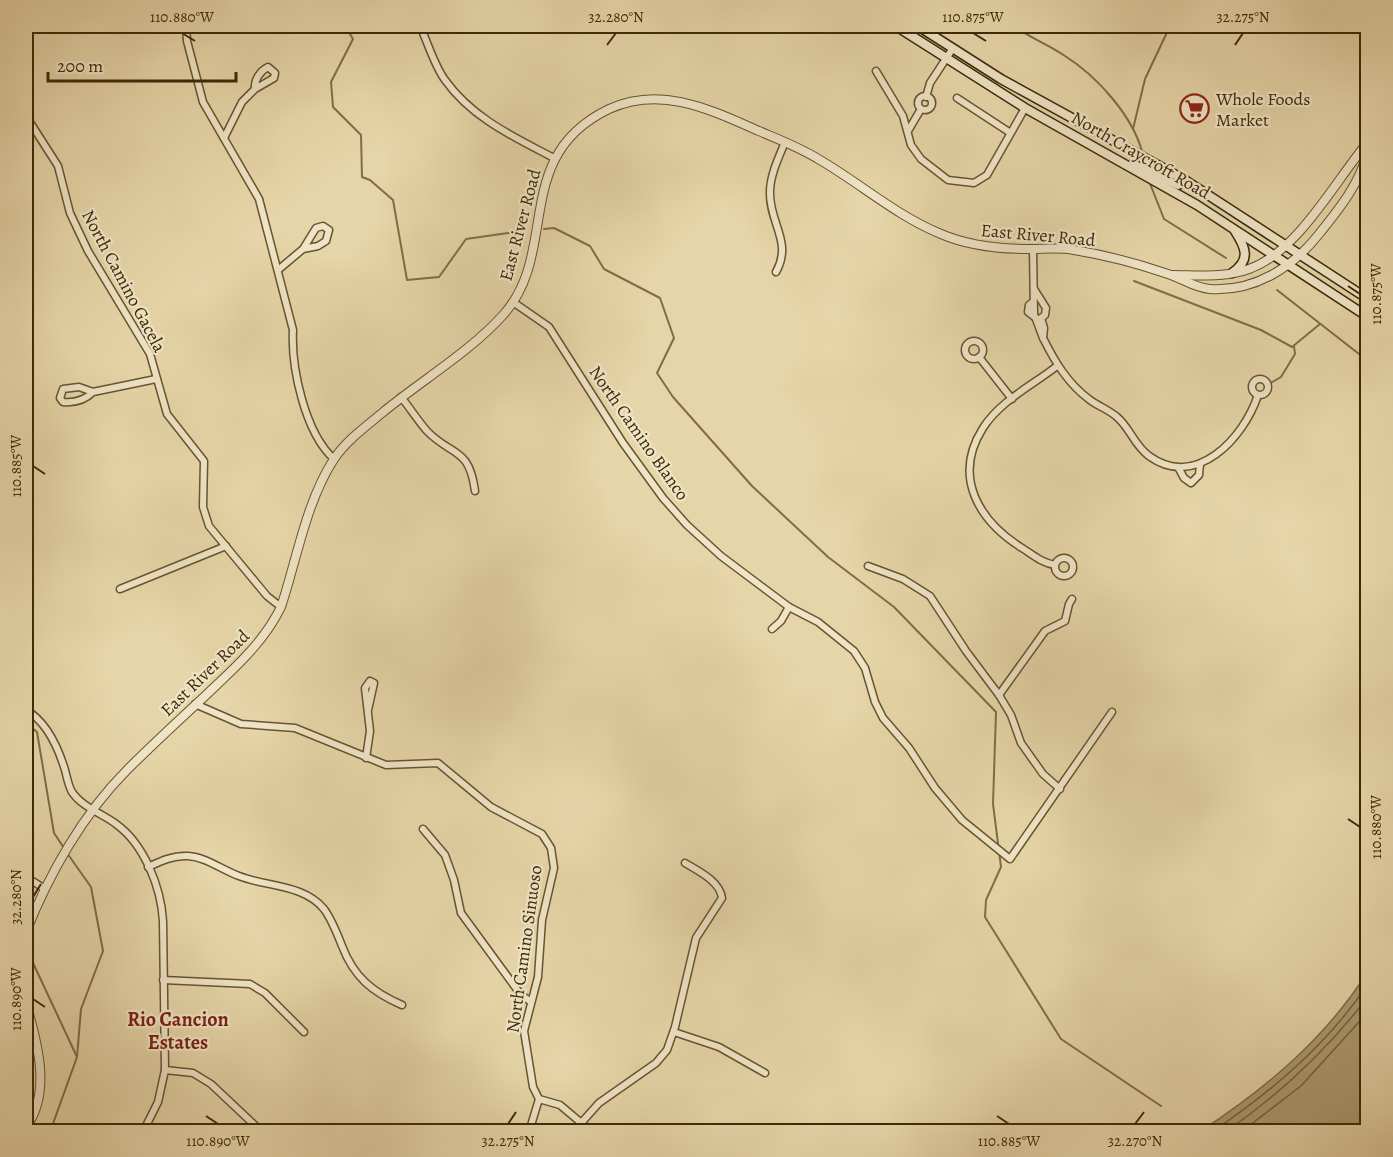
<svg xmlns="http://www.w3.org/2000/svg" width="1393" height="1157" font-family="Alegreya,serif">
<rect width="100%" height="100%" fill="#e6d5a8"/>
<filter id="stains"><feTurbulence type="fractalNoise" baseFrequency=".00333" numOctaves="4"/><feColorMatrix values="0 0 0 0 .2 0 0 0 0 .09 0 0 0 0 .02 0 0 0 .5 -.17"/></filter>
<radialGradient id="worn" r=".72"><stop offset=".6" stop-color="#630" stop-opacity="0"/><stop offset="1" stop-color="#630" stop-opacity=".3"/></radialGradient>
<path fill="#ad9b72" stroke="#806d48" stroke-width="1.5" d="M1367,973V1131H1201C1266,1088 1324,1040 1367,973Z"/>
<g fill="none" stroke-linecap="round" stroke-linejoin="round">
<g stroke="#75623d" stroke-width="1.5">
<path d="M1212,1132C1272,1091 1327,1045 1368,984"/>
<path d="M1225,1132C1281,1094 1326,1051 1368,997"/>
<path d="M1241,1132L1301,1086L1368,1012"/>
</g>
<g stroke="#806d48" stroke-width="2">
<path d="M345,26L353,39L331,82L333,107L361,135L362,177L370,180L393,200L407,280L439,277L466,239L522,231"/>
<path d="M1014,26C1030,38 1048,44 1065,56C1097,76 1134,117 1143,155"/>
<path d="M1133,129L1145,79L1170,26"/>
<path d="M1149,181L1164,219L1226,258"/>
<path d="M544,229L554,228L590,246L604,269L660,298L674,338L657,373L673,397L752,486L828,557L894,607L996,712L993,804L1001,867L986,900L985,917L1061,1039L1161,1106"/>
<path d="M1134,281L1261,330L1292,347L1320,324"/>
<path d="M1277,290L1368,361"/>
<path d="M1269,384L1281,377L1295,354L1294,346"/>
<path d="M26,723L37,732L54,833L64,848"/>
<path d="M26,948L77,1057"/>
<path d="M50,1132L77,1057L81,1009L103,951L91,887L67,853"/>
</g>
<defs>
<g id="minor">
<path d="M186,26L187,41L203,102L259,199L293,330C291,368 305,433 334,459"/>
<path d="M420,26C428,43 434,65 445,80C472,118 514,137 554,158"/>
<path d="M876,71L903,116L911,145L921,159L948,180L974,183L987,175L1025,108"/>
<circle cx="925" cy="103" r="7"/>
<path d="M926,97L930,83L953,48"/>
<path d="M957,98L1009,132"/>
<path d="M26,116L58,166L70,213L88,251L150,354L167,414L204,461L203,507L209,526L267,596L281,607"/>
<path d="M908,131L921,109"/>
<path d="M224,138L242,102L255,89L274,78L275,73L268,67C260,71 254,80 255,89"/>
<path d="M1033,249L1034,314L1043,338L1044,328L1041,318"/>
<path d="M278,270L303,249L316,228L323,226L329,230L326,241L318,246L303,249"/>
<path d="M776,272C793,242 769,223 770,192C770,175 779,157 785,142"/>
<path d="M1034,289L1046,308L1045,315L1041,318"/>
<path d="M513,302L549,327L623,443L663,498L687,525L721,556L789,607L818,622L854,651L865,668L875,702L883,718L909,748L935,788L962,820L1010,859L1112,712"/>
<path d="M1033,302L1029,305L1028,312L1037,319"/>
<path d="M1043,338C1055,362 1068,384 1090,400C1098,406 1109,410 1117,417C1130,428 1134,445 1149,456C1196,490 1244,438 1258,395"/>
<circle cx="974" cy="350" r="9"/>
<path d="M979,357L1012,399"/>
<circle cx="1260" cy="387" r="8"/>
<path d="M93,392C85,400 74,403 63,402L60,398L63,389L79,387L93,392L156,379"/>
<path d="M401,397C410,408 418,421 427,431C452,457 469,446 475,491"/>
<path d="M1178,467L1184,478L1191,483L1199,475L1200,464"/>
<circle cx="1064" cy="567" r="9"/>
<path d="M1055,565C1042,563 1033,555 1022,548C979,521 952,477 983,428C1000,401 1033,385 1057,366"/>
<path d="M868,566L903,579L930,596L966,651L999,695L1011,715L1021,743L1043,774L1060,789"/>
<path d="M120,589L226,546"/>
<path d="M772,629L781,621L789,607"/>
<path d="M999,695L1045,631L1065,621L1069,604L1072,599"/>
<path d="M195,704L241,724L295,728L386,765L438,763L491,807L542,834L551,848L554,868L542,920L538,977L524,1031L533,1087L539,1099L560,1105L592,1132"/>
<path d="M26,710C47,722 58,747 65,770C67,777 68,785 72,792C82,807 101,813 116,824C144,844 161,887 163,921L165,1070L158,1102L143,1132"/>
<path d="M366,758L370,731L365,688L370,681L374,683L368,710"/>
<path d="M423,829L445,855L454,880L461,913L521,995L530,1001"/>
<path d="M148,867C161,861 174,855 188,856C206,857 222,870 239,876C267,887 303,884 324,909C332,920 337,933 342,946C354,977 372,992 402,1005"/>
<path d="M26,877L45,889"/>
<path d="M163,980L250,984L265,993L304,1032"/>
<path d="M674,1032L719,1047L765,1073"/>
<path d="M165,1070L193,1073L211,1084L262,1132"/>
<path d="M582,1122L599,1103L656,1063L667,1050L675,1027L696,938L722,898C720,881 698,871 685,863"/>
<path d="M529,1132L539,1099"/>
</g>
<g id="tertiary">
<path d="M1172,275C1197,275 1225,278 1249,269C1298,252 1335,181 1368,142"/>
<path d="M26,932C49,874 83,814 127,770C152,745 178,721 204,697C233,669 263,644 281,607C297,559 306,502 334,459C346,441 365,427 382,413C422,380 470,352 504,314C560,250 511,156 609,109C662,85 711,110 759,131C780,140 801,148 820,160C861,184 897,216 941,234C969,246 999,249 1029,249C1044,249 1060,247 1074,250C1105,255 1139,264 1168,274C1183,279 1195,288 1210,289C1255,292 1293,267 1319,234C1340,208 1360,183 1368,151"/>
<path d="M26,1003C37,1041 52,1093 26,1127"/>
</g>
<g id="secondary">
<path d="M896,26L1025,108L1197,205L1368,317"/>
<path d="M918,26L1001,79L1185,180L1368,299"/>
<path d="M1133,164L1178,185L1185,180"/>
<path d="M1232,273C1251,260 1246,248 1235,231"/>
</g>
</defs>
<use href="#minor" stroke="#675430" stroke-width="9"/>
<use href="#tertiary" stroke="#675430" stroke-width="10"/>
<use href="#secondary" stroke="#3d2908" stroke-width="11"/>
<use href="#minor" stroke="#efe4c6" stroke-width="6"/>
<use href="#tertiary" stroke="#efe4c6" stroke-width="8"/>
<use href="#secondary" stroke="#efe4c6" stroke-width="8"/>
</g>
<path fill="none" stroke="#3d2908" stroke-width="2" d="M182,33L195,41M973,33L986,41M607,45L616,33M1235,45L1243,33M1348,286L1360,294M33,466L45,474M1348,819L1360,827M33,897L41,884M33,999L45,1007M206,1116L218,1124M997,1116L1009,1124M508,1124L516,1112M1135,1124L1144,1112"/>
<defs>
<symbol id="supermarket-ring" viewBox="-11 -11 22 22"><circle r="9.5" fill="#efe4c6" stroke="#8f2418" stroke-width="1.5"/><path d="M-6-5.5h2.5l.6 2H6L4.5 2H-2.5L-4.4-4H-6ZM-1.5 3.2a1.3 1.3 0 1 0 .1 0ZM3 3.2a1.3 1.3 0 1 0 .1 0Z" fill="#8f2418"/></symbol>
</defs>
<g fill-rule="evenodd">
<use href="#supermarket-ring" x="1178" y="92" width="33" height="33"/>
</g>
<g text-anchor="middle" dominant-baseline="central" stroke-width="4.5" stroke-linejoin="round" paint-order="stroke">
<g font-size="18" fill="#3d2908" stroke="#efe4c6" text-anchor="start">
<text x="1216" y="99">Whole Foods<tspan x="1216" dy="21">Market</tspan></text>
</g>
<g font-size="18" fill="#3d2908" stroke="#efe4c6">
<text transform="translate(1141 155) rotate(30)">North Craycroft Road</text>
<text transform="translate(520 225) rotate(-75)">East River Road</text>
<text transform="translate(1038 235) rotate(5)">East River Road</text>
<text transform="translate(124 281) rotate(62)">North Camino Gacela</text>
<text transform="translate(639 433) rotate(55)">North Camino Blanco</text>
<text transform="translate(205 673) rotate(-44)">East River Road</text>
<text transform="translate(524 949) rotate(-82)">North Camino Sinuoso</text>
</g>
<g font-size="20" font-weight="bold" fill="#7a1f14" stroke="#efe4c6">
<text x="178" y="1019">Rio Cancion<tspan x="178" dy="23">Estates</tspan></text>
</g>
</g>
<rect width="1393" height="1157" fill="none" stroke="#e6d5a8" stroke-width="66"/>
<path d="M48 72v9h188v-9" fill="none" stroke="#3d2908" stroke-width="3"/>
<text x="57" y="72" font-size="18" fill="#3d2908" stroke="#efe4c6" stroke-width="4.5" paint-order="stroke">200 m</text>
<rect x="33" y="33" width="1327" height="1091" fill="none" stroke="#3d2908" stroke-width="2"/>
<g font-size="15" text-anchor="middle" fill="#3d2908">
<text x="182" y="22">110.880°W</text>
<text x="616" y="22">32.280°N</text>
<text x="973" y="22">110.875°W</text>
<text x="1243" y="22">32.275°N</text>
<text transform="translate(1376 294) rotate(-90)" y="5">110.875°W</text>
<text transform="translate(16 466) rotate(-90)" y="5">110.885°W</text>
<text transform="translate(1376 827) rotate(-90)" y="5">110.880°W</text>
<text transform="translate(16 897) rotate(-90)" y="5">32.280°N</text>
<text transform="translate(16 999) rotate(-90)" y="5">110.890°W</text>
<text x="218" y="1146">110.890°W</text>
<text x="508" y="1146">32.275°N</text>
<text x="1009" y="1146">110.885°W</text>
<text x="1135" y="1146">32.270°N</text>
</g>
<rect width="100%" height="100%" filter="url(#stains)"/>
<rect width="100%" height="100%" fill="url(#worn)"/>
</svg>
